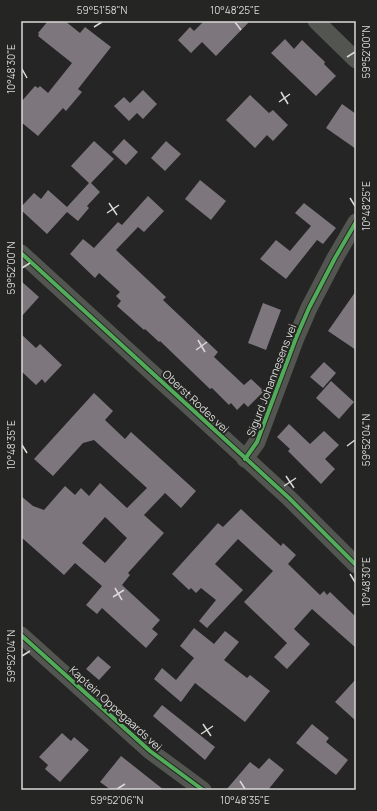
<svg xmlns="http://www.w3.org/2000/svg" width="377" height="811" font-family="Manrope,sans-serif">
<rect width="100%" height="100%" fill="#252525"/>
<g fill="#7e767d" fill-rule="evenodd">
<path d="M48,21H65L80,33L85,27L111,47L78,89L82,92L66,111L63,108L38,136L21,122V102L35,86L38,88L40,86L48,93L72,63L38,36L39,34L38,33Z"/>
<path d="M204,21H250L216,56L202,42L191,53L178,40L190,27L194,31Z"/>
<path d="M285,39L294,49L302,40L325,62L324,64L336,76L316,96L271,53Z"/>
<path d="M143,90L157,104L143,119L137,113L129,121L114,106L124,97L130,103Z"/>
<path d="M250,95L269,113L273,110L288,125L273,141L267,135L255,148L226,120Z"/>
<path d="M342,104L356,114V149L326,128Z"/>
<path d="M124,139L138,152L126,165L112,152Z"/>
<path d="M94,141L114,159L91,183L100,192L87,206L89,208L78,221L67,212L47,234L21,210V207L34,193L41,199L48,190L67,207L89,183L71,166Z"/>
<path d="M166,141L181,154L165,171L151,158Z"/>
<path d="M200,180L226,201L211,220L185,199Z"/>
<path d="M148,196L164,211L144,232L138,227L116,250L166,297L163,300L218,352L214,357L244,385L251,379L264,391L248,407L244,403L237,410L231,403L229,405L212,388L210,389L160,341L159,342L145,329L144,330L117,306L121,301L116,296L120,292L99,273L95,278L70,254L83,239L94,248L118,222L122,225Z"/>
<path d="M304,203L336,228L323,244L317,240L286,279L260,259L276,240L290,251L311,226L295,213Z"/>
<path d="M21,281L39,297L21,317Z"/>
<path d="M356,291V350L328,331Z"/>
<path d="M263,303L281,310L266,350L248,343Z"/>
<path d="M21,334L36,348L40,344L62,365L45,383L42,379L36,385L21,371Z"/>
<path d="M324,362L336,373L323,388L310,377Z"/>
<path d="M331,381L354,402L339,419L316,398Z"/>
<path d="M94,393L113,411L105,420L125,439L131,432L196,491L181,508L165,493L144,515L164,533L128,573L130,575L122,585L160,620L152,629L158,634L146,648L102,608L97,614L86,605L102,586L75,563L64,575L21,537V496L33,506L44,510L65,486L75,495L81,488L89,496L100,483L127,508L147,488L94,440L83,443L53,476L34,459ZM105,517L127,538L105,563L82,543Z"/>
<path d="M289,424L310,444L324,431L339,445L325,459L335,469L321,484L288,451L290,449L277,437Z"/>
<path d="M241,509L281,546L283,543L296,555L288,564L320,595L324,591L327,595L330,592L356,617V648L312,609L294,629L310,644L287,669L274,657L287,643L244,602L273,571L238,539L215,564L243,590L207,628L199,621L216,600L201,588L196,593L191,588L189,590L172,574L218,523L223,527Z"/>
<path d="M194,628L214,644L225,631L239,642L224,660L247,678L250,675L270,691L245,722L195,683L181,702L154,679L162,668L176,680L194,658L180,646Z"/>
<path d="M98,656L111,667L99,680L86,669Z"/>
<path d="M356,679V721L335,702Z"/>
<path d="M162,705L215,747L205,760L153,716Z"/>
<path d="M312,724L329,738L326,742L348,760L336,775L296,743Z"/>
<path d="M62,733L71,741L74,737L89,750L60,782L45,769L48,765L39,757Z"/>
<path d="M121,756L164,790H111L100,782Z"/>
<path d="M269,758L284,770L268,790H226L250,762L259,769Z"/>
</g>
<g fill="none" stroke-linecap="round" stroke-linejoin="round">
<g stroke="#535650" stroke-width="17">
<path d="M316,21L356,60"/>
<path d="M21,253L289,498L356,565"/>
<path d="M245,459L257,442L296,338L309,308L335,258L356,222"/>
<path d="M21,635L150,751L203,790"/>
</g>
<defs>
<g id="cycleway">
<path d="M21,253L289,498L356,565"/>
<path d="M245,459L257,442L296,338L309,308L335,258L356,222"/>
<path d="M21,635L150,751L203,790"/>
</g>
</defs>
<use href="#cycleway" stroke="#252624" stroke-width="6"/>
<use href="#cycleway" stroke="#51ab58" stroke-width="4"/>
</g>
<path fill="none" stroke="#d9d9d8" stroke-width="1.5" d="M235,22L241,30M94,27L102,22M347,57L355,52M22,69L27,78M281,92L288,104M279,102L290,94M350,198L355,206M109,203L117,215M107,213L119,205M22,268L30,263M198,340L205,352M196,350L207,342M22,445L27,453M347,446L355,440M286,476L294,488M284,486L296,478M350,574L355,582M115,588L122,600M113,597L124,590M22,656L30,651M203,724L211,736M201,734L213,726M240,781L245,789M117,789L125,784"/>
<g text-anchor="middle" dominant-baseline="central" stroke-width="4" stroke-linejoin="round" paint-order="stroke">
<g font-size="11" fill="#d9d9d8" stroke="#252624">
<text transform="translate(271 380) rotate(-69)">Sigurd Johannesens vei</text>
<text transform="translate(196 401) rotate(43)">Oberst Rodes vei</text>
<text transform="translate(116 708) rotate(42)">Kaptein Oppegaards vei</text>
</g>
</g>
<rect width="377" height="811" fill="none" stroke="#252624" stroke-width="44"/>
<rect x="22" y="22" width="333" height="767" fill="none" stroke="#d9d9d8" stroke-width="1.5"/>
<g font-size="10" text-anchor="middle" fill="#d9d9d8">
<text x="102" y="14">59°51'58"N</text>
<text x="235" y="14">10°48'25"E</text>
<text transform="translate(366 52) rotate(-90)" y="4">59°52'00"N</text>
<text transform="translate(11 69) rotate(-90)" y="4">10°48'30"E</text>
<text transform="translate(366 206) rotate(-90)" y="4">10°48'25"E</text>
<text transform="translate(11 268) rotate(-90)" y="4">59°52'00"N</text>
<text transform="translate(366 440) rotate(-90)" y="4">59°52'04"N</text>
<text transform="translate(11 445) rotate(-90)" y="4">10°48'35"E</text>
<text transform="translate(366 582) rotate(-90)" y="4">10°48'30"E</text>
<text transform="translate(11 656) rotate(-90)" y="4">59°52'04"N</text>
<text x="117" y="804">59°52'06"N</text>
<text x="245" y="804">10°48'35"E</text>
</g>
</svg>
